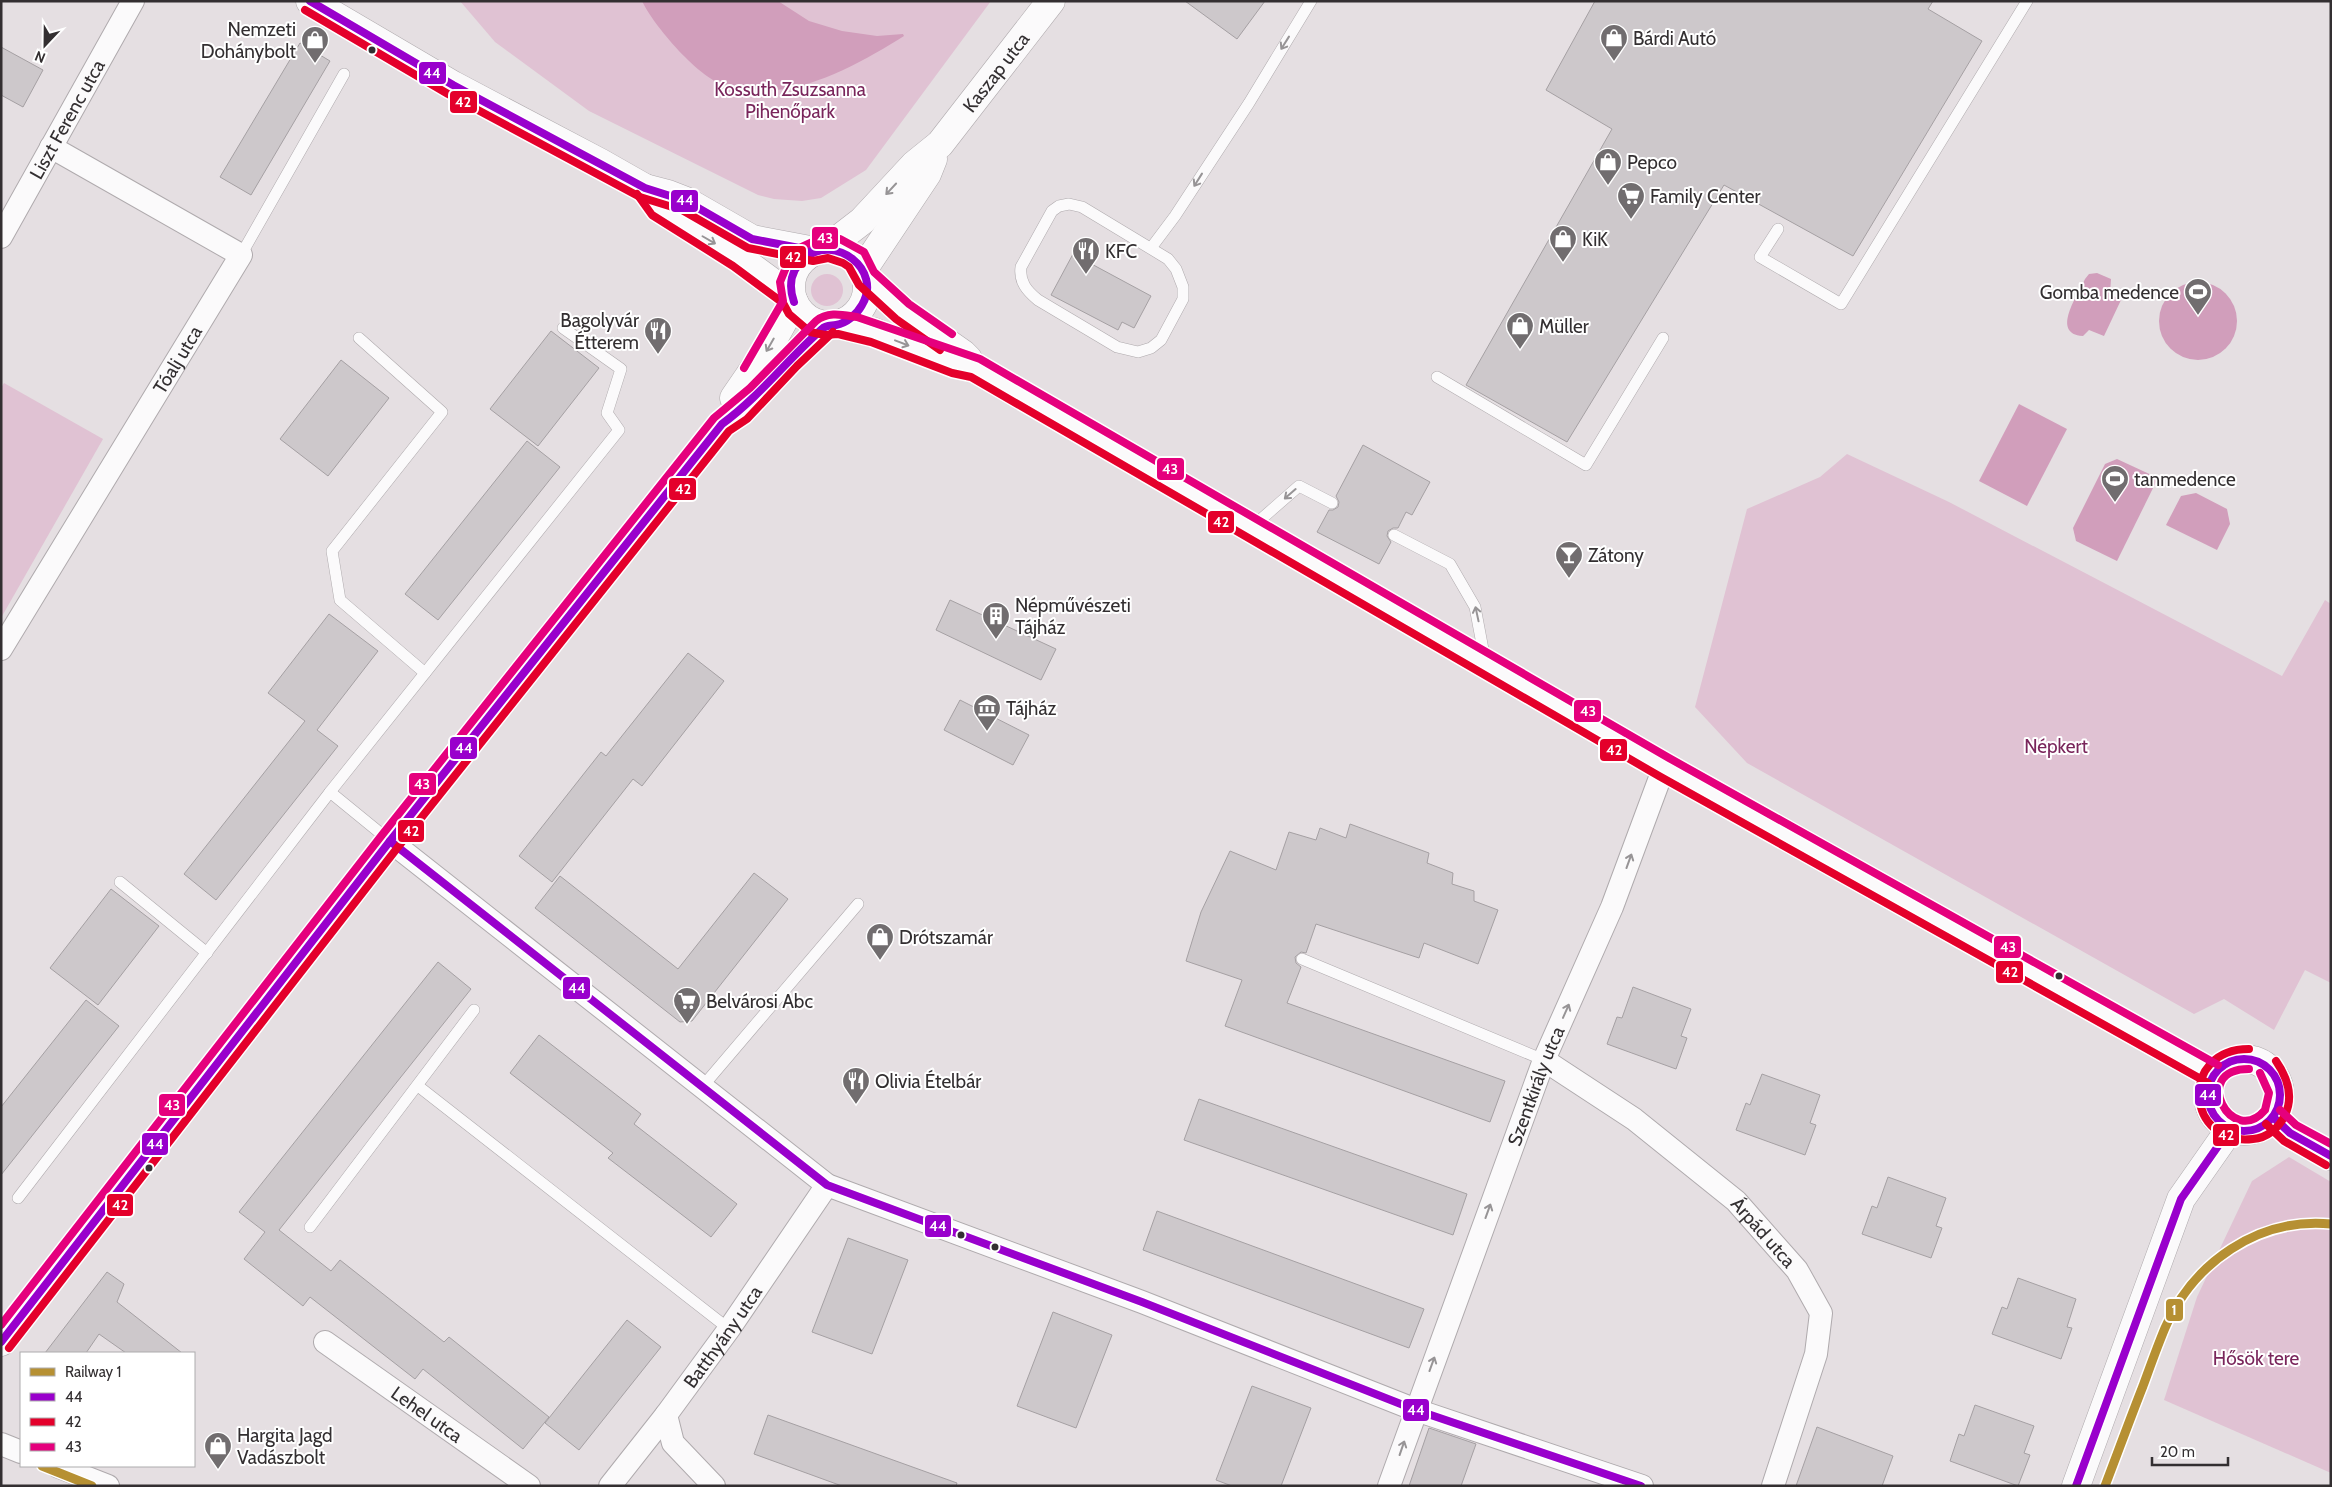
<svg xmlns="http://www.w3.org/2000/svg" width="2332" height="1487" font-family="Cabin,sans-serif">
<rect width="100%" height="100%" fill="#e5dfe2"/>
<g fill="#e0c2d3">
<path d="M460,1H991L866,170L821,198L802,201L774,199L758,195L589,111L495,42Z"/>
<circle cx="827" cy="290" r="16"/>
<path d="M4,383L103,439L1,618V388Z"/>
<path d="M1847,454L1949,502L2282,676L2325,600L2331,604V983L2305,970L2274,1030L2224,999L2194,1014L1747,763L1695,707L1747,509L1820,477Z"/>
<path d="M2289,1157L2331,1182V1473L2164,1400L2197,1297L2252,1181Z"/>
</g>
<g fill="#d19ebb">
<path d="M642,1H778L809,21L842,31L877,36L903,34L904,36C869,58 818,87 776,90C765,91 755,89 744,89L743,84C738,84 732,86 727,86C701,81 653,25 642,1Z"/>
<path d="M2097,273L2111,279L2110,294L2121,300L2104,336L2089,330L2083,336C2050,334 2078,295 2085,279L2089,274Z"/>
<circle cx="2198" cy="321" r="39"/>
<path d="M2019,404L2067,429L2027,506L1979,481Z"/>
<path d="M2117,459L2158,478L2117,561L2076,541L2073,528L2105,464Z"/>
<path d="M2196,493L2227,509L2230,524L2217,550L2166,525L2181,496Z"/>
</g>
<g fill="#cdc8cb" stroke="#a5a0a3">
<path d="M1185,1H1265L1237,39Z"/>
<path d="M1595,1H1933L1928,9L1982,41L1853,256L1724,185L1567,442L1466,385L1612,129L1546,90Z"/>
<path d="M300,43L330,61L251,195L220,177Z"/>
<path d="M1,47L43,70L23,107L1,95Z"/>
<path d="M1073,254L1151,296L1134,328L1122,322L1118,330L1051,295Z"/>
<path d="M551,331L599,368L538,446L490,409Z"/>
<path d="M341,360L389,398L328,476L280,439Z"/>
<path d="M527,441L560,467L438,620L405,594Z"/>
<path d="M1363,445L1430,482L1412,515L1406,512L1398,528H1393L1388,531L1387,536L1391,542L1379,564L1317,532L1329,510H1333L1338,507L1339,502L1336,496Z"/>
<path d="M950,600L1056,649L1041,680L936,630Z"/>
<path d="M329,614L378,651L317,730L338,746L216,900L184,874L305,721L268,693Z"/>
<path d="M688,653L724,681L642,786L633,779L552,882L519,856L601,752L606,756Z"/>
<path d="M960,700L1029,735L1013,765L944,730Z"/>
<path d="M1350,824L1429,853L1427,863L1453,873L1452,884L1474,891V901L1498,910L1478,964L1424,943L1419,958L1316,924L1306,953L1301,952L1295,957L1296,963L1301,967L1287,1003L1505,1081L1490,1122L1225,1026L1242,980L1186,961L1201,912L1230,851L1276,870L1289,832L1316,840L1320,828L1346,838Z"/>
<path d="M754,873L788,899L692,1021L680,1022L535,908L560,876L678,969Z"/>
<path d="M111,889L159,926L98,1005L50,968Z"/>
<path d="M438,962L471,989L279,1230L331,1271L340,1260L444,1342L449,1337L549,1417L523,1449L423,1369L415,1379L310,1297L303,1306L244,1259L265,1232L239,1212Z"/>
<path d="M1633,987L1691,1009L1681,1036L1687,1038L1676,1069L1607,1044L1617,1017L1622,1018Z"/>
<path d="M86,1000L119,1026L1,1175V1107Z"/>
<path d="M539,1035L641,1114L634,1124L737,1204L711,1237L608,1158L613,1153L510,1073Z"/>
<path d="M1762,1074L1820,1095L1810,1123L1816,1125L1805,1155L1736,1130L1746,1103L1750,1105Z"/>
<path d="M1199,1099L1467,1194L1453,1235L1184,1140Z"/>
<path d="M1888,1177L1946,1198L1936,1226L1942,1228L1931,1258L1862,1234L1872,1206L1877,1208Z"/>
<path d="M1157,1211L1424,1309L1409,1348L1143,1250Z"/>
<path d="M848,1238L908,1260L872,1354L812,1332Z"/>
<path d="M107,1272L124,1284L117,1302L182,1353H126L99,1334L86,1353H45Z"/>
<path d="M2018,1278L2076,1299L2067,1327L2072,1328L2061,1359L1992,1334L2002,1307L2007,1309Z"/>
<path d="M1053,1312L1112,1335L1076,1428L1017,1406Z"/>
<path d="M627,1320L661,1347L579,1450L545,1423Z"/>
<path d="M1252,1386L1311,1408L1281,1486H1232L1216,1480Z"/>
<path d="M1975,1405L2034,1426L2024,1453L2030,1455L2018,1486L1950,1461L1959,1434L1964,1436Z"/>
<path d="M768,1415L957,1483L956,1486H842L754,1454Z"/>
<path d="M1817,1427L1893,1456L1882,1486H1796Z"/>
<path d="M1429,1428L1476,1444L1461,1486H1409Z"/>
</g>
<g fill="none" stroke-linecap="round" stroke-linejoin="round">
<defs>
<g id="lane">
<path d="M1069,204L1082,207L1168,259L1176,269L1183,287V299L1161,340L1151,348L1138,352L1117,347L1038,300C1027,291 1019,282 1021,267L1052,211L1059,206Z"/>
<path d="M1778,229L1760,257L1841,304L2027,1"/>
<path d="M1151,248L1175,216L1249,103L1311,1"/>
<path d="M241,255L344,74"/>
<path d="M359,338L442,412L332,551L340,600L425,673"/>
<path d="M1437,377L1586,465L1663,338"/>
<path d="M1251,528L1299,486L1332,503"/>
<path d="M1394,535L1450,564L1475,607L1485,660"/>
<path d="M330,792L619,430L607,413L621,369L563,328"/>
<path d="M120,882L207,953"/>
<path d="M1302,959L1544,1060"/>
<path d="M418,1086L729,1329"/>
<path d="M703,1086L858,904"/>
<path d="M18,1198L330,792L390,841"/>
<path d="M310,1227L474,1010"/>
</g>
<g id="street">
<path id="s1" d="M1,237L133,1"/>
<path id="s2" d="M1,649L241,255L51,147"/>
<path d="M390,841L827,1185L1142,1302L1416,1410L1642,1486"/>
<path id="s3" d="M1544,1060L1634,1119L1736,1201L1797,1270L1821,1313L1816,1354L1773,1486"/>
<path id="s4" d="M325,1342L529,1486"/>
<path d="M1,1444L21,1452"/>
<path d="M57,1466L108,1486"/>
<path d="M610,1486L666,1415"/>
<path id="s5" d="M714,1486L673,1443L666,1415L729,1329L827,1185"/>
<path id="s6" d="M1389,1486L1544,1060L1612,907L1664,767"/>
</g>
<g id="secondary">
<path d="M310,1L453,85L601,163L645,188L668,194L686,201L752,239L815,251"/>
<path d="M645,188L658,207L674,218L739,258L791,296"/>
<path id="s7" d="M827,248L862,221L914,165L940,144L1051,1"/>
<circle cx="829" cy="287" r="38"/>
<path d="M863,270L927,174L933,159"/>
<path d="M866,278L903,312L963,354L968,359"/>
<path d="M839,324L874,332L956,364L975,368L1664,767L2213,1074"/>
<path d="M734,398L769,347L794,302"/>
<circle cx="2244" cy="1095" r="36"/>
<path d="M2273,1117L2290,1133L2331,1156"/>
<path d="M1,1342L390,841L722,424L740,412L790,359L826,325"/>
<path d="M2076,1486L2181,1199L2230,1129"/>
</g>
</defs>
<use href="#lane" stroke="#afaaad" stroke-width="12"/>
<use href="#street" stroke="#afaaad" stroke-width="24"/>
<use href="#secondary" stroke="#afaaad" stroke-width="29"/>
<use href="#lane" stroke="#fbfafb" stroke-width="11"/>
<use href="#street" stroke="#fbfafb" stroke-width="22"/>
<use href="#secondary" stroke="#fbfafb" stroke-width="28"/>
<defs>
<g id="bus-1">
<path d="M310,1L453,85L645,188L686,201L752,239L815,251"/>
<path d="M390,841L827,1185L1142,1302L1416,1410L1641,1486"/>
<circle cx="2244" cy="1095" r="36"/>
<path d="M2273,1117L2290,1133L2331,1156"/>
<path d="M1,1342L390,841L722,424C759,397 787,360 822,329C826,325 830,326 836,325C847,323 857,314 862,305C883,270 835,233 805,258C791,269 788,285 794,302"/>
<path d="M2076,1486L2181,1199L2230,1129"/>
</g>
<g id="bus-2">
<path d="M305,10L448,94L640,197L682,210L748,248L813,261L828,258L843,263L849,267L859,285L896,319L940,350"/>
<path d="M637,194L652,215L733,266L783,303L789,314L810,332L825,335L838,334L871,342L952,373L971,377L1659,776L2208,1083"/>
<path d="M2249,1049C2178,1049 2186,1147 2253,1139C2267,1138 2279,1128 2285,1115C2294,1096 2287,1077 2276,1061"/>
<path d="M2266,1124L2284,1141L2326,1165"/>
<path d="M9,1348L398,847L729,431L747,419L797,366L833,332"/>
</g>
<g id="bus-3">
<path d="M744,368L783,301L780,282L789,260L797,249L812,242L825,238L840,239L864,252L874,272L909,304L952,334"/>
<path d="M2249,1069C2189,1069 2232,1149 2265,1110L2269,1093L2260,1073"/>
<path d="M2280,1110L2296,1125L2331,1144"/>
<path d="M1,1325L382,835L714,418L750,388L816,321C828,311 843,315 857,317L980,359L1669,758L2218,1065"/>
</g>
</defs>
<use href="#bus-1" stroke="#fff" stroke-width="11"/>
<use href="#bus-2" stroke="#fff" stroke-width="11"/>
<use href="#bus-3" stroke="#fff" stroke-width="11"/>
<use href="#bus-1" stroke="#90c" stroke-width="8"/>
<use href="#bus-2" stroke="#e4002b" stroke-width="8"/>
<use href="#bus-3" stroke="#e5007d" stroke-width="8"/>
<defs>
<g id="rail-1">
<path d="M42,1466L92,1486"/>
<path d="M2105,1486C2118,1452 2130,1419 2143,1386C2150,1367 2157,1347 2165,1328C2193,1263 2258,1217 2331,1224"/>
</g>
</defs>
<use href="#rail-1" stroke="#fff" stroke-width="12"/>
<use href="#rail-1" stroke="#b69033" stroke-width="9"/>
</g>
<defs><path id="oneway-shaft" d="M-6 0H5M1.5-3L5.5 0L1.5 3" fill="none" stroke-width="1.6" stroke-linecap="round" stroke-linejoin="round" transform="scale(1.25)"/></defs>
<g stroke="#979496">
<use href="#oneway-shaft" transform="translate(1285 43) rotate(122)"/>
<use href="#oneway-shaft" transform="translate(1198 180) rotate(122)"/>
<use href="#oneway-shaft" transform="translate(891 189) rotate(133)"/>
<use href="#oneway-shaft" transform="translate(709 240) rotate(30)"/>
<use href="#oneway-shaft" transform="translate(902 343) rotate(21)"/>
<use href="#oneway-shaft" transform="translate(770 345) rotate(120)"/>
<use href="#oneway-shaft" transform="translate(1290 494) rotate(139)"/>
<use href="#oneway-shaft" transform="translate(1477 614) rotate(-102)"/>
<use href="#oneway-shaft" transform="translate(1629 861) rotate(-70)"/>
<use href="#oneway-shaft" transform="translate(1566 1011) rotate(-66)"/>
<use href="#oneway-shaft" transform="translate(1488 1211) rotate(-70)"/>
<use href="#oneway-shaft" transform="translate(1432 1364) rotate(-70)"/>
<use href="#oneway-shaft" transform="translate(1402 1448) rotate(-71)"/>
</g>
<defs>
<symbol id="shop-pin" viewBox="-11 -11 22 30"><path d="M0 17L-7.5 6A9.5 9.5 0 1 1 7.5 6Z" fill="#716d6f" stroke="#fff"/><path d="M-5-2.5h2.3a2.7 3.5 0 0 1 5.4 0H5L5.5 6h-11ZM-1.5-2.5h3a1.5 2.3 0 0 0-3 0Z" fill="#fff"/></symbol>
<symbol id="supermarket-pin" viewBox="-11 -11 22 30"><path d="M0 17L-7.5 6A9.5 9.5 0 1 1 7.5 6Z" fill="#716d6f" stroke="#fff"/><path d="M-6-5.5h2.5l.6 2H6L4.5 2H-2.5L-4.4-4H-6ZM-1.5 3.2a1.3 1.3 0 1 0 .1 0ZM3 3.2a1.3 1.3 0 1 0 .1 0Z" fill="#fff"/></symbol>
<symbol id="restaurant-pin" viewBox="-11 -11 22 30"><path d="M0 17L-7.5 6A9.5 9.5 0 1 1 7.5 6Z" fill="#716d6f" stroke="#fff"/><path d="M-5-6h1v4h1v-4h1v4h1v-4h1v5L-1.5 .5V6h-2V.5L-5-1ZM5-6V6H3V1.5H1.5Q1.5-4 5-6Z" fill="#fff"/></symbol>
<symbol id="stadium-pin" viewBox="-11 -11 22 30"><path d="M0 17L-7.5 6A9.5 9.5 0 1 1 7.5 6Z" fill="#716d6f" stroke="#fff"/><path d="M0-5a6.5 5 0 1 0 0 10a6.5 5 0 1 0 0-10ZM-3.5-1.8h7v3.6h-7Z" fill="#fff"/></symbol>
<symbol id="bar-pin" viewBox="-11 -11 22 30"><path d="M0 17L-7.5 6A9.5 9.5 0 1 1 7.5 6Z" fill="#716d6f" stroke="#fff"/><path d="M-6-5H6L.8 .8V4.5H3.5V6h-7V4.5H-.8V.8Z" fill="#fff"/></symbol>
<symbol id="building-pin" viewBox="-11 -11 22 30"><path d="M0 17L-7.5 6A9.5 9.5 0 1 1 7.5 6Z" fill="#716d6f" stroke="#fff"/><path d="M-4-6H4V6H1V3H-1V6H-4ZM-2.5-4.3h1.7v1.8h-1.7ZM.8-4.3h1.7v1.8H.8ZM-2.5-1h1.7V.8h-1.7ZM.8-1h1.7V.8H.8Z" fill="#fff"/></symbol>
<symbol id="museum-pin" viewBox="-11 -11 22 30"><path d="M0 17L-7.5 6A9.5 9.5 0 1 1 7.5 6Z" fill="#716d6f" stroke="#fff"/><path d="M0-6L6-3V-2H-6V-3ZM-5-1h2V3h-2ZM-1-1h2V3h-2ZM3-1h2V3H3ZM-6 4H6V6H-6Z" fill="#fff"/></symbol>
</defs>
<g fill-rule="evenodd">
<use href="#shop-pin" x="1598" y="22" width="32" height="43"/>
<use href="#shop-pin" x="299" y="24" width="32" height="43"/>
<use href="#shop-pin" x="1592" y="146" width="32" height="43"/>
<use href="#supermarket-pin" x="1615" y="180" width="32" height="43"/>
<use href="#shop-pin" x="1547" y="223" width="32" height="43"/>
<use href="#restaurant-pin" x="1070" y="235" width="32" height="43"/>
<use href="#stadium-pin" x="2182" y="276" width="32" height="43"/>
<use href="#shop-pin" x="1504" y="310" width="32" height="43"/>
<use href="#restaurant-pin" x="642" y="315" width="32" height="43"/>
<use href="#stadium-pin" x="2099" y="463" width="32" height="43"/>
<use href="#bar-pin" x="1553" y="539" width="32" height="43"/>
<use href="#building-pin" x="980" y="600" width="32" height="43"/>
<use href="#museum-pin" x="971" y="692" width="32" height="43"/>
<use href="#shop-pin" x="864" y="921" width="32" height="43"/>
<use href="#supermarket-pin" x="671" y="985" width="32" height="43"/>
<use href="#restaurant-pin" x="840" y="1065" width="32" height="43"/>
<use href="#shop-pin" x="202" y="1430" width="32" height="43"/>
</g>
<g fill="#332f31" stroke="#fff" stroke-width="2">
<circle cx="372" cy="50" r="4.5"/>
<circle cx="2059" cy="976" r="4.5"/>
<circle cx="149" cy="1168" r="4.5"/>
<circle cx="961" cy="1235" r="4.5"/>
<circle cx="995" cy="1247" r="4.5"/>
</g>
<g text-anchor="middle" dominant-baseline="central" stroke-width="4" stroke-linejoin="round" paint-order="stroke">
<g font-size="19" fill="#332f31" stroke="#fff" text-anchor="start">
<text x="296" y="29" text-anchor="end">Nemzeti<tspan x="296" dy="22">Dohánybolt</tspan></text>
<text x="1633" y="38">Bárdi Autó</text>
<text x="1627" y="162">Pepco</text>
<text x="1650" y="196">Family Center</text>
<text x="1582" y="239">KiK</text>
<text x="1105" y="251">KFC</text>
<text x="2179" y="292" text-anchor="end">Gomba medence</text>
<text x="639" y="320" text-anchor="end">Bagolyvár<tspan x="639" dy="22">Étterem</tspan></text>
<text x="1539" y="326">Müller</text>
<text x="2134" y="479">tanmedence</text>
<text x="1588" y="555">Zátony</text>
<text x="1015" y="605">Népművészeti<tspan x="1015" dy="22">Tájház</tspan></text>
<text x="1006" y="708">Tájház</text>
<text x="899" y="937">Drótszamár</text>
<text x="706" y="1001">Belvárosi Abc</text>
<text x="875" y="1081">Olivia Ételbár</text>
<text x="237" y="1435">Hargita Jagd<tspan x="237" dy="22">Vadászbolt</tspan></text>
</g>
<g font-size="19" fill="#332f31" stroke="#fff">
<text stroke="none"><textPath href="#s7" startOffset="245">Kaszap utca</textPath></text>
<text stroke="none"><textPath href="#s1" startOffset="135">Liszt Ferenc utca</textPath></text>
<text stroke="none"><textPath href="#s2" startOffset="339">Tóalj utca</textPath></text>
<text stroke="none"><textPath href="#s6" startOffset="426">Szentkirály utca</textPath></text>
<text stroke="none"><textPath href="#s3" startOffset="280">Árpád utca</textPath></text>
<text stroke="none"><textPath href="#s5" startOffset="185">Batthyány utca</textPath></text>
<text stroke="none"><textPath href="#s4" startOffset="125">Lehel utca</textPath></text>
</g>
<g font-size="19" fill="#79255b" stroke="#fff">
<text x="790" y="89">Kossuth Zsuzsanna<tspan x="790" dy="22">Pihenőpark</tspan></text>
<text x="2056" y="746">Népkert</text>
<text x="2256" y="1358">Hősök tere</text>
</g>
</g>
<g stroke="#fff" stroke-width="2">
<rect x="418" y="61" width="29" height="24" rx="5" fill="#90c"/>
<rect x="449" y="90" width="29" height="24" rx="5" fill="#e4002b"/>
<rect x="670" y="189" width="29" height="24" rx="5" fill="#90c"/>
<rect x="811" y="226" width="28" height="24" rx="5" fill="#e5007d"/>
<rect x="779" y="245" width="28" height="24" rx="5" fill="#e4002b"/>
<rect x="1156" y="457" width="29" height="24" rx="5" fill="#e5007d"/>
<rect x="668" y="477" width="29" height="24" rx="5" fill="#e4002b"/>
<rect x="1207" y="510" width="28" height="24" rx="5" fill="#e4002b"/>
<rect x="1573" y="699" width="29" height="24" rx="5" fill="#e5007d"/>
<rect x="449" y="736" width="29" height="24" rx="5" fill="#90c"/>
<rect x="1599" y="738" width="29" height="24" rx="5" fill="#e4002b"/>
<rect x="408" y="772" width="29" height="24" rx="5" fill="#e5007d"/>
<rect x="397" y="819" width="28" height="24" rx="5" fill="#e4002b"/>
<rect x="1993" y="935" width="29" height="24" rx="5" fill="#e5007d"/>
<rect x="1995" y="960" width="29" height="24" rx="5" fill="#e4002b"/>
<rect x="562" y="976" width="29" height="24" rx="5" fill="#90c"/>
<rect x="2194" y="1083" width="28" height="24" rx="5" fill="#90c"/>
<rect x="158" y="1093" width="28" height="24" rx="5" fill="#e5007d"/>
<rect x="2212" y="1123" width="28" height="24" rx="5" fill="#e4002b"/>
<rect x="141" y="1132" width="28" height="24" rx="5" fill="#90c"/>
<rect x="106" y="1193" width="28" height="24" rx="5" fill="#e4002b"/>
<rect x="924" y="1214" width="28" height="24" rx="5" fill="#90c"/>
<rect x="2165" y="1298" width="19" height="24" rx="5" fill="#b69033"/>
<rect x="1402" y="1398" width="28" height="24" rx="5" fill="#90c"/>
</g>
<g font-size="14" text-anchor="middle" font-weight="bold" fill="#fff">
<text x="432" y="78">44</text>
<text x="463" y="107">42</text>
<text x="685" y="205">44</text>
<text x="825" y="243">43</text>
<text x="793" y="262">42</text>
<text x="1170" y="474">43</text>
<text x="683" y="494">42</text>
<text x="1221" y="527">42</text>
<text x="1588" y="716">43</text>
<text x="464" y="753">44</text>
<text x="1614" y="755">42</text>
<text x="422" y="789">43</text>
<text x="411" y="836">42</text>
<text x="2008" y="952">43</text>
<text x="2010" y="977">42</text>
<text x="577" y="993">44</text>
<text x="2208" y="1100">44</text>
<text x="172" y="1110">43</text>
<text x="2226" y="1140">42</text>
<text x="155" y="1149">44</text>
<text x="120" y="1210">42</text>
<text x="938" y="1231">44</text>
<text x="2174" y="1315">1</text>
<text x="1416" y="1415">44</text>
</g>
<rect width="2332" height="1487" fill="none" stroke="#332f31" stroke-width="5"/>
<rect x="20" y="1352" width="175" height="115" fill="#ffffff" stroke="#adacad"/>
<rect x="30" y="1368" width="25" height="8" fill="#b69033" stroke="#adacad"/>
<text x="65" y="1377" font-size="15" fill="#332f31">Railway 1</text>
<rect x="30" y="1393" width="25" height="8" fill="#9900cc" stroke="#adacad"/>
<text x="65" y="1402" font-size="15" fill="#332f31">44</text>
<rect x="30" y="1418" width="25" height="8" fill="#e4002b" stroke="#adacad"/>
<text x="65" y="1427" font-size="15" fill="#332f31">42</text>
<rect x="30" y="1443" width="25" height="8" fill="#e5007d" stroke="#adacad"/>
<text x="65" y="1452" font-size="15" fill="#332f31">43</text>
<g transform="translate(45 45) rotate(202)" stroke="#ffffff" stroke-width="4" paint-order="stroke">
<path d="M0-4L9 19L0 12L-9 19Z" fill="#332f31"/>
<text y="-8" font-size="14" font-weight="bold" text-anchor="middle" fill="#332f31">N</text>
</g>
<path d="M2152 1457v8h76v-8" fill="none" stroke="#332f31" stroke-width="2.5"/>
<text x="2160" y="1457" font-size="15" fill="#332f31" stroke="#ffffff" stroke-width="4" paint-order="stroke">20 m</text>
</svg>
